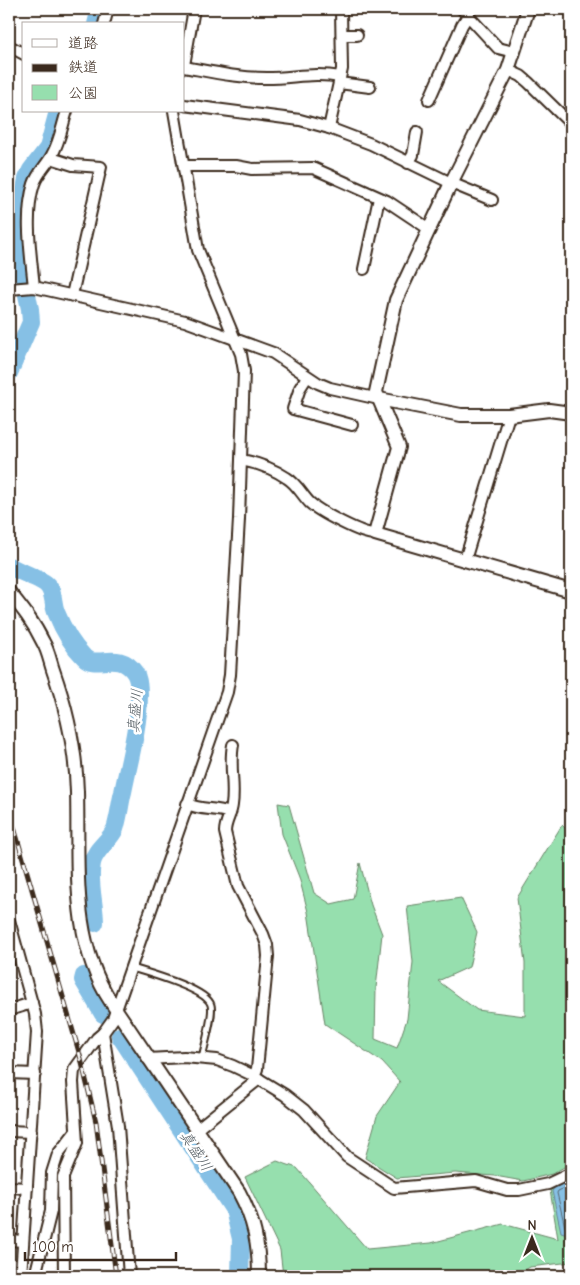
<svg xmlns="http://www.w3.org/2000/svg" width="580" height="1285" font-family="'Comic Neue','Klee One',sans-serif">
<rect width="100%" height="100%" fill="#fff"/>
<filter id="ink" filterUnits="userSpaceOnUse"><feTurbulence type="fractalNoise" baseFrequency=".02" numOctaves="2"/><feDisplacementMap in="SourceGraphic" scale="10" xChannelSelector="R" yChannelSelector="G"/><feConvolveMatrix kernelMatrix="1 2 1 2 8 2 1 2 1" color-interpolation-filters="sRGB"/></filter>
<g filter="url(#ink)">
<g fill="#96dfae" stroke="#688466">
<path d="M278,803L289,805L314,893L331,904L353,899L360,863L371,905L382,934L376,988L375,1039L397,1048L407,1019L413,962L407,906L461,898L477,932L469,967L438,981L477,1010L525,1016V963L517,898L562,825L571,834V871L568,874L571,880V1163L552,1174L523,1181L495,1176L455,1173L397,1178L365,1158L377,1116L400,1082L382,1062L325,1024L308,912L299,877L282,834Z"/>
<path d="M277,1161L297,1168L367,1249L431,1243L503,1224L558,1239L550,1190L554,1186L571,1177V1262L530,1267L515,1276H462V1273H432L424,1276H283L280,1250L245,1177Z"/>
</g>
<path fill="#86c0e5" stroke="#688495" d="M571,1179V1235L561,1232L552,1191L555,1187Z"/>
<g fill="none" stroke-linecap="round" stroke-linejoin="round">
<path stroke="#59666e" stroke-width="1" d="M571,1185L558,1191L557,1193L565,1227L571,1229"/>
<g stroke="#86c0e5" stroke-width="18">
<path d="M96,24L100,9"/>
<path d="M9,373L31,322L30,309L23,276L21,208L27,179L31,170L48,148L58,111"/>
<path d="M9,566C18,571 40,579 46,584C55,592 52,602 56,612C62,627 72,645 84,657C96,670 119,649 135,673C138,678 139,688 139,694C139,725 129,762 123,792C120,803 119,817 115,829C109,842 95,849 92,863C88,883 95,903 95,923"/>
<path d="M84,976L83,980L103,1014"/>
<path d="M120,1036L234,1210L241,1239L240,1276"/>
</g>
<defs>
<path id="service" d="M132,968C148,973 207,989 211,1005C214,1014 204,1047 202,1058"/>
<g id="minor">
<path d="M462,9L498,48L514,52"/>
<path d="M104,24L108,9"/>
<path d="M342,35H357"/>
<path d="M9,46L24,54"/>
<path d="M184,65L194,9"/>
<path d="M184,67C212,72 239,78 267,78C293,78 314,72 340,77"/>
<path d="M508,70L521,76L528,82L571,124"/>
<path d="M339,83L370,87"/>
<path d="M429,100L462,25L469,14"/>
<path d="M184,105L300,120L329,128L371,144L451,183L492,200"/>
<path d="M329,128L342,69L341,9"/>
<path d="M51,158L73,165L101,167L72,295"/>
<path d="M408,163L413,155L417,132"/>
<path d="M184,166H236L252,169L313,168L387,201L429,229"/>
<path d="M364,269L379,198"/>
<path d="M34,287C31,256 24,214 34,184C38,172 47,165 52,155C60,141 62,126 67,111"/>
<path d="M9,289L34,287L185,321L273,353L318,383L330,388L379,399"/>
<path d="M307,377L300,388L293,409L352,425"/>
<path d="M241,460C258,463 272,468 287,478C297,484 302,495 310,503C320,512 363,535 375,534"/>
<path d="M465,560L509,415"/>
<path d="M233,745C229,765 235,785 232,805C231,815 225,822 225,832L238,886L263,934L267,945L268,956L257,1069L254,1076"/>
<path d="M187,804C203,811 214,807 230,813"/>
<path d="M9,920L35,1014L37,1032L21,1276"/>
<path d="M9,1010L32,1003"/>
<path d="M103,1033L118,1126L129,1276"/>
<path d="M148,1059L184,1057L217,1060L233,1066L254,1076L285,1095L304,1110L347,1157L394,1188L476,1181L507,1190H519L548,1184L571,1173"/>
<path d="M9,1073L35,1074"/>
<path d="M197,1129L259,1079"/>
<path d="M9,1131L31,1132"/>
<path d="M9,1187L27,1188"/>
<path d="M9,1240L23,1241"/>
<path d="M35,1276L51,1211L52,1173L58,1154L76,1131"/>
<path d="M64,1276L63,1177L77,1143L73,1082L74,1070L97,1038L103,1033L113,1019L116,1010L227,692L230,675L239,519L244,371L241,354L198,250L174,111"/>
</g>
<g id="tertiary">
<path d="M528,9L508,70L451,183L396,300L376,392L399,447L375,534L571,591"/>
<path d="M379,399L461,415H509L549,410L571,413"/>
<path d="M9,592C22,608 34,623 43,642C48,650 50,661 53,670C67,710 76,750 77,792C79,864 70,939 111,1002L239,1192C254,1220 259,1244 259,1276"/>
<path d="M570,1276H571"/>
</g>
</defs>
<use href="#service" stroke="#3b2a1e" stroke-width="9"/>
<use href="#minor" stroke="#3b2a1e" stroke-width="14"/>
<use href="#tertiary" stroke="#3b2a1e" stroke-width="16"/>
<use href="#service" stroke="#fff" stroke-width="5"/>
<use href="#minor" stroke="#fff" stroke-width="10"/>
<use href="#tertiary" stroke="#fff" stroke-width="12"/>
<defs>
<path id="rail" d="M9,810L81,1059L96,1122L116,1276"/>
</defs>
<use href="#rail" stroke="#3b2a1e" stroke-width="5"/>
<use href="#rail" stroke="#fff" stroke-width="3" stroke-dasharray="9" stroke-linecap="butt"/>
</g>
</g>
<g text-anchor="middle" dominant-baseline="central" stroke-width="5" stroke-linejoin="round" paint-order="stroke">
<g font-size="15" font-style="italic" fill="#555e64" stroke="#fff">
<text transform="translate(135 711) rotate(-85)">真盛川</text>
<text transform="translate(196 1151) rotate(57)">真盛川</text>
</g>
</g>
<rect width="580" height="1285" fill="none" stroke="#fff" stroke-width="30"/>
<rect x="15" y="15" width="550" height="1255" fill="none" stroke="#3b2a1e" stroke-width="2" filter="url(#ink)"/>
<rect x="22" y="22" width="162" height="90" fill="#ffffff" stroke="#b1aaa5"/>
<rect x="32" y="39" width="25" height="8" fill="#ffffff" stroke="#b1aaa5"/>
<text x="68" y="48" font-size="15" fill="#3b2a1e">道路</text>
<rect x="32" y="64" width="25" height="8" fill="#3b2a1e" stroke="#b1aaa5"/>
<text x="68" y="72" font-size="15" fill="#3b2a1e">鉄道</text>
<rect x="32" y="85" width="25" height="15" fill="#96dfae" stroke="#b1aaa5"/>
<text x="68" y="98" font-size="15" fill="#3b2a1e">公園</text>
<g transform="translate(532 1238)" stroke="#ffffff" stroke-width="4" paint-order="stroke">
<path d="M0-4L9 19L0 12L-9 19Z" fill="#3b2a1e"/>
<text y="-8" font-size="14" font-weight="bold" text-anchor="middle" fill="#3b2a1e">N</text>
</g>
<path d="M25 1252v8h151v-8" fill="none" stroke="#3b2a1e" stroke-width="2.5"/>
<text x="32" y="1252" font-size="15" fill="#3b2a1e" stroke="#ffffff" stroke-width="4" paint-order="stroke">100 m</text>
</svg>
